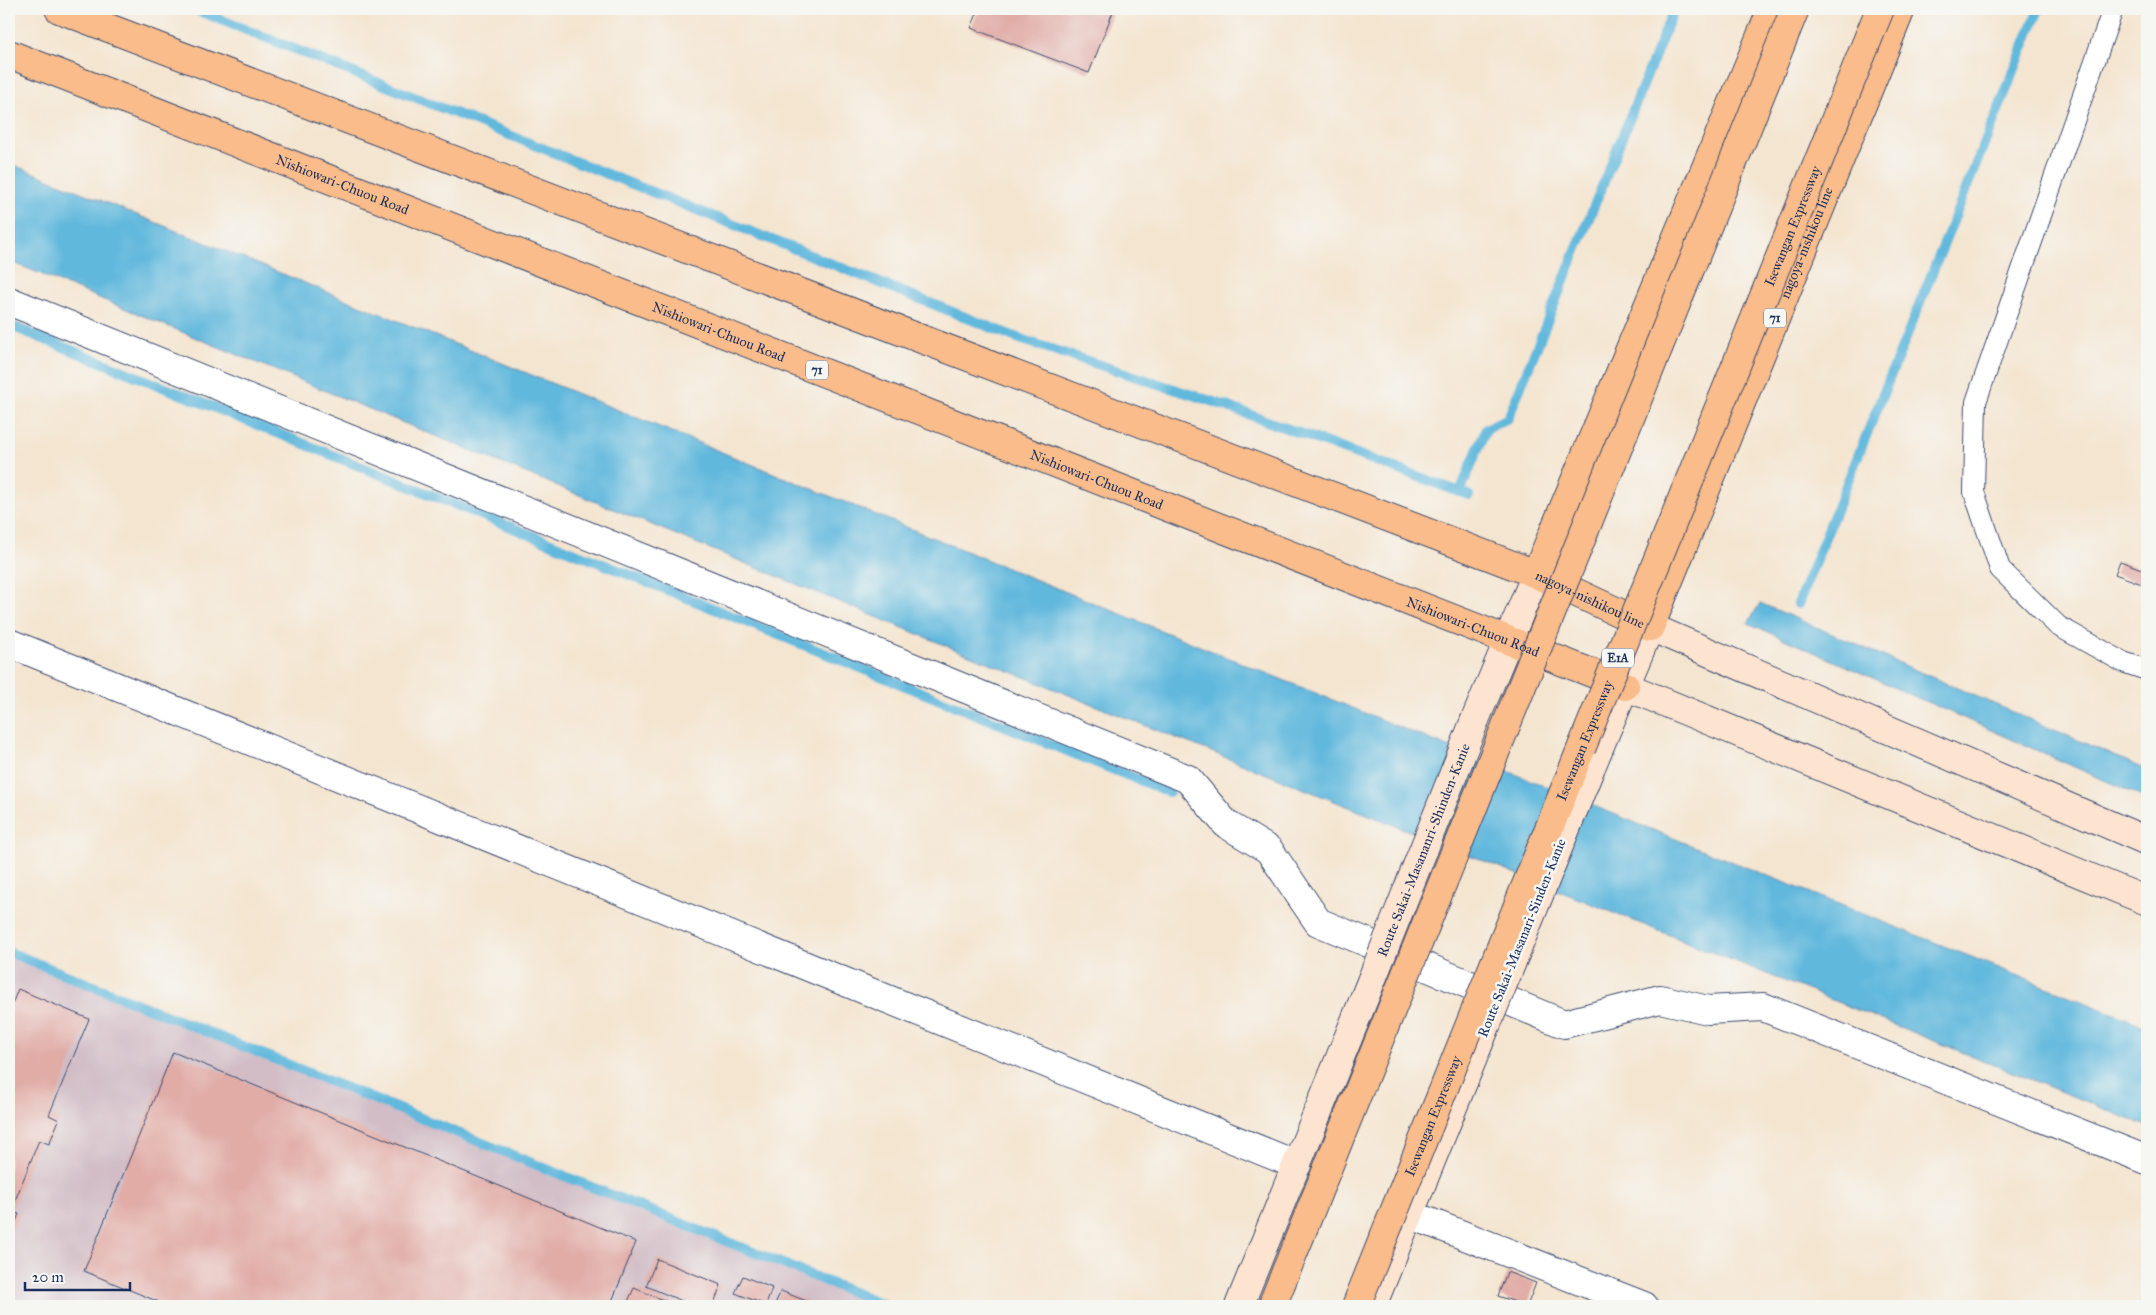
<svg xmlns="http://www.w3.org/2000/svg" width="2156" height="1315" font-family="'IM FELL Great Primer',serif">
<rect width="100%" height="100%" fill="#f6f6f2"/>
<filter id="ink" filterUnits="userSpaceOnUse"><feTurbulence type="fractalNoise" baseFrequency=".02" numOctaves="2"/><feDisplacementMap in="SourceGraphic" scale="10" xChannelSelector="R" yChannelSelector="G"/><feConvolveMatrix kernelMatrix="1 2 1 2 8 2 1 2 1" color-interpolation-filters="sRGB"/></filter>
<filter id="wash" filterUnits="userSpaceOnUse"><feTurbulence type="fractalNoise" baseFrequency=".0096" numOctaves="4" result="noise"/><feDisplacementMap in="SourceGraphic" scale="20" xChannelSelector="R" yChannelSelector="G"/><feGaussianBlur stdDeviation="1.12" result="paint"/><feColorMatrix in="noise" values="0 0 0 0 0 0 0 0 0 0 0 0 0 0 0 0 0 1.4 0 .05"/><feComposite in="paint" operator="in"/></filter>
<g filter="url(#wash)">
<rect width="100%" height="100%" fill="#f4e5d0"/>
<path fill="#d2bdc6" d="M9,955L875,1306H9Z"/>
<g fill="#60b8dd" stroke="#3e749e">
<path d="M9,163L1658,832L2147,1027V1126L964,653L9,261Z"/>
<path d="M1760,603L2147,770V799L1748,623Z"/>
</g>
<g fill="none" stroke-linecap="round" stroke-linejoin="round">
<g stroke="#60b8dd" stroke-width="10">
<path d="M194,9L1020,339L1223,405L1460,492"/>
<path d="M9,325L1169,792"/>
<path d="M1469,495L1460,492L1486,429L1508,418L1674,9"/>
<path d="M1798,604L2039,9"/>
<path d="M9,952L887,1306"/>
</g>
</g>
<g id="blocks">
<g fill="#e1aba6">
<path d="M979,9H1114L1089,73L971,28Z"/>
<path d="M2120,561L2147,571V586L2115,574Z"/>
<path d="M18,989L89,1019L49,1115L59,1120L49,1144L39,1140L11,1211L19,1214L9,1238V1012Z"/>
<path d="M173,1052L636,1242L610,1306H158L159,1302L84,1271Z"/>
<path d="M657,1259L721,1285L713,1306H694L646,1286Z"/>
<path d="M1507,1272L1536,1283L1527,1306L1498,1296Z"/>
<path d="M743,1276L772,1288L766,1305L735,1293Z"/>
<path d="M634,1288L678,1306H626Z"/>
<path d="M781,1291L819,1306H774Z"/>
</g>
</g>
</g>
<g filter="url(#ink)">
<use href="#blocks" fill-opacity="0" stroke="#3c4a6f" stroke-width="1"/>
<g fill="none" stroke-linecap="round" stroke-linejoin="round">
<defs>
<path id="lane" d="M2113,9L1976,402L1974,492L2000,569L2058,626L2123,662L2147,670"/>
<g id="street">
<path d="M9,301L1188,779L1226,824L1269,850L1318,922L1564,1024L1660,999L1708,1010L1763,1007L2147,1160"/>
<path d="M9,643L1297,1165"/>
<path d="M1409,1214L1644,1306"/>
</g>
<g id="secondary">
<path d="M1625,686L2147,901"/>
<path d="M1475,720L1536,574"/>
<path d="M1591,767L1650,627L2147,841"/>
<path d="M1239,1306L1372,979"/>
<path d="M1372,1306L1488,1021"/>
</g>
<g id="primary">
<path id="s1" d="M59,9L1536,574L1650,627L1901,9"/>
<path id="s2" d="M9,54L1625,686"/>
<path d="M1536,574L1772,9"/>
</g>
</defs>
<use href="#lane" stroke="#3c4a6f" stroke-width="22"/>
<use href="#street" stroke="#3c4a6f" stroke-width="30"/>
<use href="#secondary" stroke="#3c4a6f" stroke-width="30"/>
<use href="#primary" stroke="#3c4a6f" stroke-width="30"/>
<use href="#lane" stroke="#fff" stroke-width="20"/>
<use href="#street" stroke="#fff" stroke-width="28"/>
<use href="#secondary" stroke="#fde4d0" stroke-width="28"/>
<use href="#primary" stroke="#f9bc8a" stroke-width="28"/>
<defs>
<g id="secondary-bridge">
<path id="s3" d="M1372,979L1475,720"/>
<path d="M1488,1021L1591,767"/>
</g>
<g id="highway-bridge">
<path d="M1272,1306L1795,9"/>
<path id="s4" d="M1356,1306L1880,9"/>
</g>
</defs>
<use href="#secondary-bridge" stroke="#3c4a6f" stroke-width="30" stroke-linecap="butt"/>
<use href="#highway-bridge" stroke="#3c4a6f" stroke-width="30" stroke-linecap="butt"/>
<use href="#secondary-bridge" stroke="#fde4d0" stroke-width="28"/>
<use href="#highway-bridge" stroke="#f9bc8a" stroke-width="28"/>
</g>
</g>
<g text-anchor="middle" dominant-baseline="central" stroke-width="5" stroke-linejoin="round" paint-order="stroke">
<g fill="#f6f6f2" stroke="#5d6b8a" stroke-width="1">
<rect x="1764" y="308.5" width="22" height="19" rx="4"/>
<rect x="806" y="360.5" width="22" height="19" rx="4"/>
<rect x="1602" y="648.5" width="32" height="19" rx="4"/>
</g>
<g font-size="12" font-weight="bold" fill="#1b2f5e">
<text x="1775" y="318">71</text>
<text x="817" y="370">71</text>
<text x="1618" y="658">E1A</text>
</g>
<g font-size="14" fill="#1b2f5e" stroke="#f6f6f2">
<text stroke="none"><textPath href="#s2" startOffset="358">Nishiowari-Chuou Road</textPath></text>
<text stroke="none"><textPath href="#s4" startOffset="1165">Isewangan Expressway</textPath></text>
<text stroke="none"><textPath href="#s1" startOffset="2122">nagoya-nishikou line</textPath></text>
<text stroke="none"><textPath href="#s2" startOffset="762">Nishiowari-Chuou Road</textPath></text>
<text stroke="none"><textPath href="#s2" startOffset="1168">Nishiowari-Chuou Road</textPath></text>
<text stroke="none"><textPath href="#s1" startOffset="1641">nagoya-nishikou line</textPath></text>
<text stroke="none"><textPath href="#s2" startOffset="1572">Nishiowari-Chuou Road</textPath></text>
<text stroke="none"><textPath href="#s4" startOffset="610">Isewangan Expressway</textPath></text>
<text stroke="none"><textPath href="#s3" startOffset="139">Route Sakai-Masananri-Shinden-Kanie</textPath></text>
<text transform="translate(1522 938) rotate(-68)">Route Sakai-Masanari-Sinden-Kanie</text>
<text stroke="none"><textPath href="#s4" startOffset="205">Isewangan Expressway</textPath></text>
</g>
</g>
<rect width="2156" height="1315" fill="none" stroke="#f6f6f2" stroke-width="30"/>
<path d="M25 1282v8h105v-8" fill="none" stroke="#1b2f5e" stroke-width="2.5"/>
<text x="32" y="1282" font-size="15" fill="#1b2f5e" stroke="#f6f6f2" stroke-width="4" paint-order="stroke">20 m</text>
</svg>
